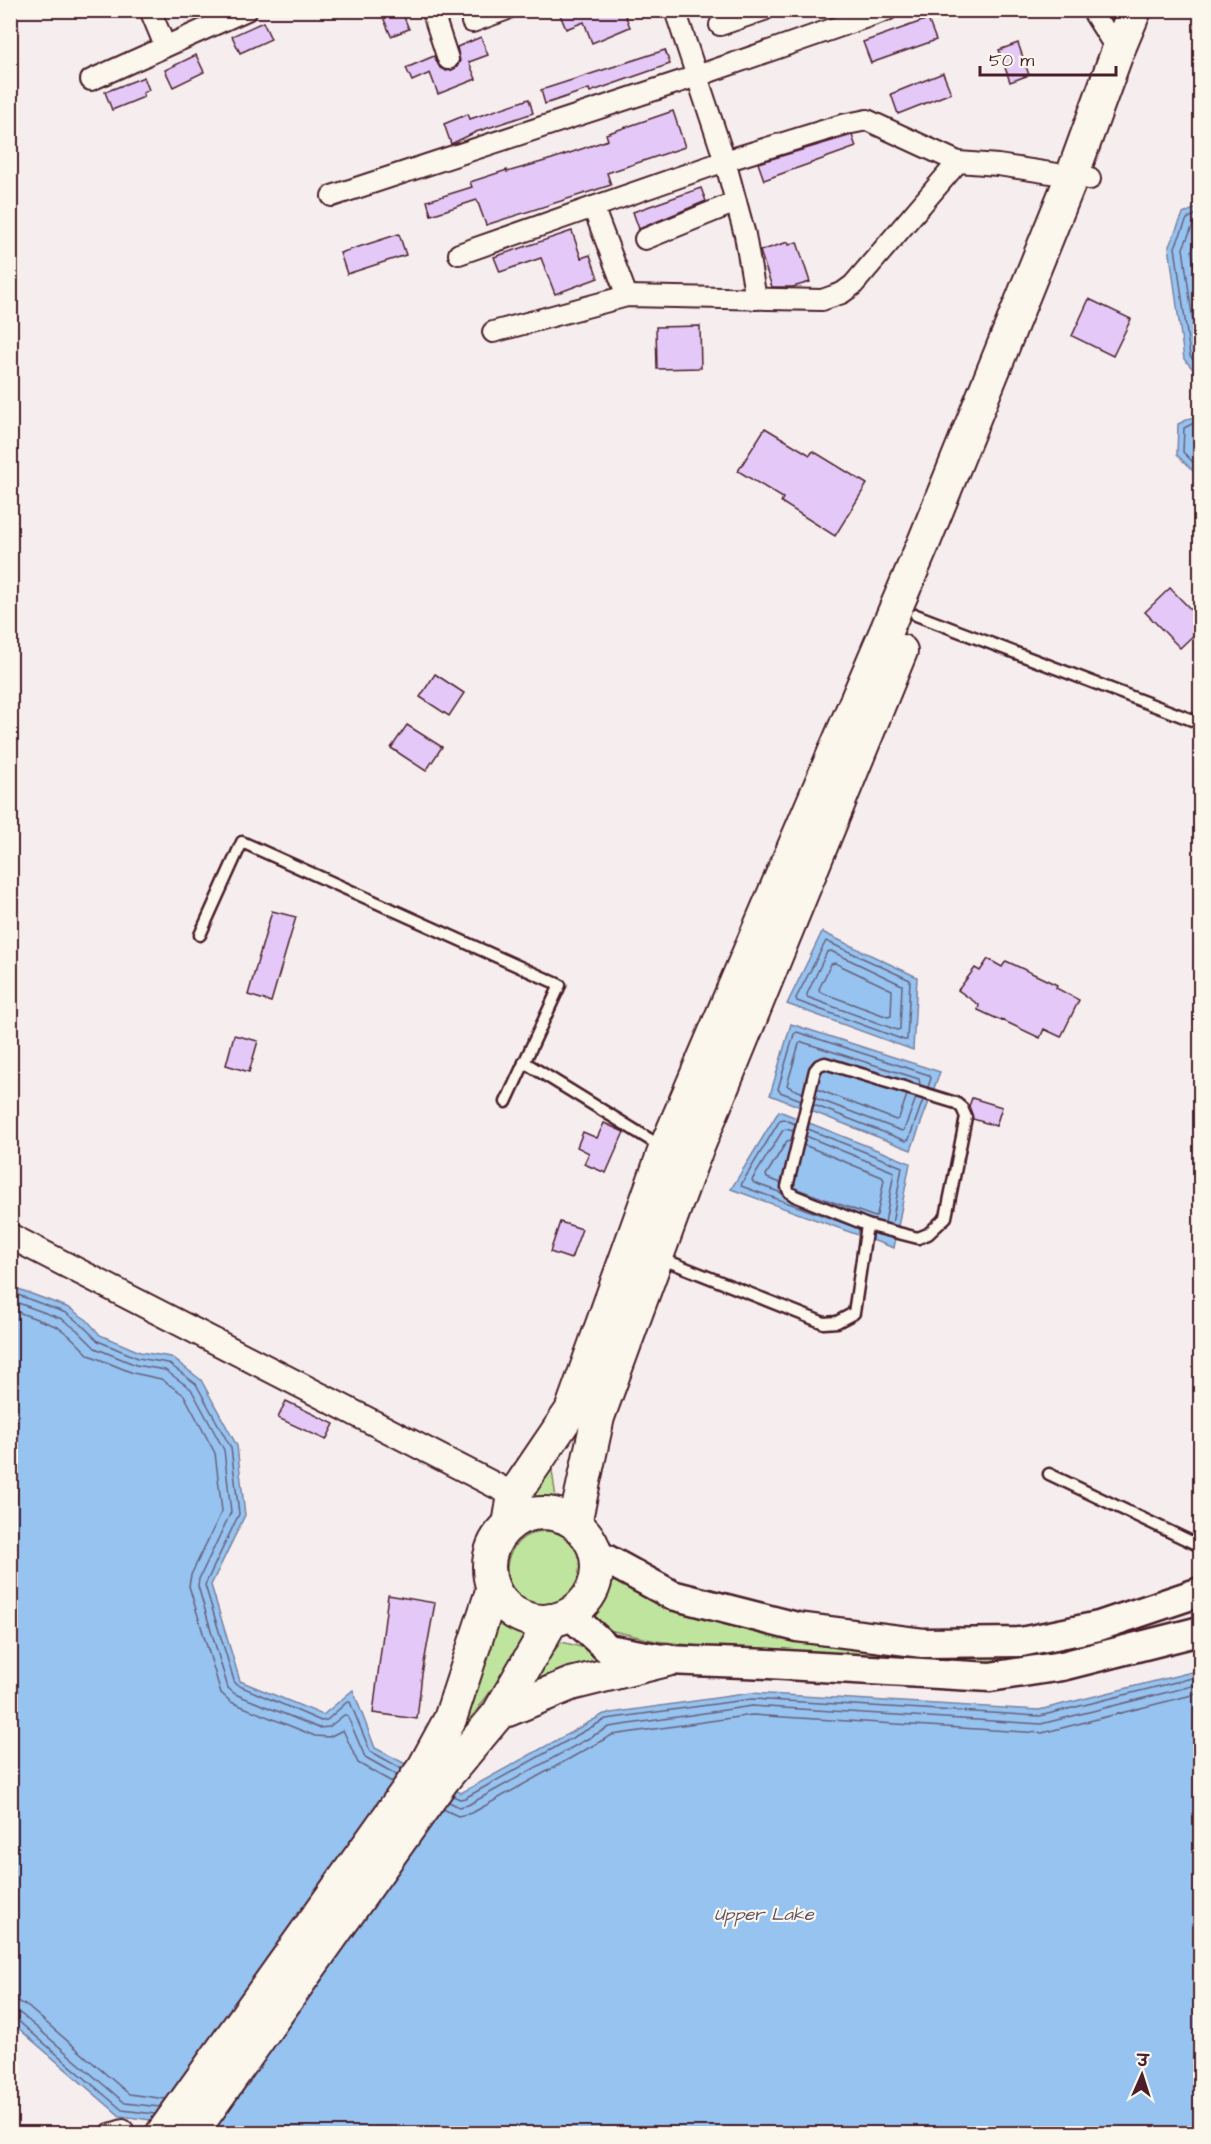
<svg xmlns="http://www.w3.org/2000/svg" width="1211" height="2144" font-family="'Architects Daughter','Playpen Sans Deva',sans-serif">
<rect width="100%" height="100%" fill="#f6eeee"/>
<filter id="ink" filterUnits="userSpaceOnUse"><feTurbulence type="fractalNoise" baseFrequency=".0167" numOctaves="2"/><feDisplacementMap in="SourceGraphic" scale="12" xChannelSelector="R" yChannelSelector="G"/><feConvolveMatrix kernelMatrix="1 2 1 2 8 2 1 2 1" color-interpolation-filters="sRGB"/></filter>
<g filter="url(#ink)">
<g fill="#bfe49e" stroke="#848264" stroke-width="1.5">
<path d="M550,1457L557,1505L539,1506L524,1497Z"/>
<circle cx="545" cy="1569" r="38"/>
<path d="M609,1577L675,1610L1002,1650V1665L766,1654L656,1641L579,1623Z"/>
<path d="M496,1612L507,1621L536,1633L506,1670L442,1758Z"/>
<path d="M562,1642L619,1657L580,1665L525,1685V1682Z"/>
</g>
<g fill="#96c3f0" stroke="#7881a1" stroke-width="1.5">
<path d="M1200,206V377L1184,359L1169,246L1183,214Z"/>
<path d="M1200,414V478L1177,455L1178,424Z"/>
<path d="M822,932L917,977L913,1050L787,1004Z"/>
<path d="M791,1024L940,1072L911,1150L770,1095Z"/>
<path d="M779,1111L910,1163L894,1248L731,1189Z"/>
<path d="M10,1284L13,1287L69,1308L87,1320L100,1335L140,1352L171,1357L201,1380L237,1446L245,1515L211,1585L240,1681L323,1715L353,1690L375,1748L461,1793L604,1714L751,1693L1039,1710L1200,1670V2123L1178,2134H242L238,2131L120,2116L11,2022Z"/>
</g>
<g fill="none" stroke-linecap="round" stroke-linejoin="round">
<g stroke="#68617a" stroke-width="1.5">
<path d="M1200,212L1187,219L1175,247L1190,356L1200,368"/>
<path d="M1200,221L1193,225L1183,248L1197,352L1200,357"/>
<path d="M1200,231L1192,250L1200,310"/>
<path d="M1200,420L1184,428L1183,452L1200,469"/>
<path d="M826,941L910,980L907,1040H904L797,1001L796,998Z"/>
<path d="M831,951L902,985L900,1029L897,1030L807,997V994L827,952Z"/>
<path d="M835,963L892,990L891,1016L888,1017L820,992L819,989L831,964Z"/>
<path d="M817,1089L896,1120L899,1118L907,1095"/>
<path d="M803,1093L789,1087L787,1085L799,1044L802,1042L919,1079L920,1085"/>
<path d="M815,1098L902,1131L904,1130L916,1098"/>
<path d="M801,1100L780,1092L778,1089L794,1034L797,1032L929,1075L931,1078L928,1087"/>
<path d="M814,1105L906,1141L909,1139L923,1100"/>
<path d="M795,1124L783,1119L780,1120L742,1183L741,1186L860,1229"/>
<path d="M808,1129L902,1167L892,1224"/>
<path d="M806,1136L894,1172L885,1223"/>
<path d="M781,1183L767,1178L766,1175L787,1141L791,1140"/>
<path d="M797,1189L875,1217L877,1215L884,1180L882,1177L804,1145"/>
<path d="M782,1193L754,1183L752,1180L783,1130L786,1129L793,1131"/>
<path d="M10,1292L66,1313L82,1325L98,1341L138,1358L168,1363L196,1384L231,1448L239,1514L205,1585L235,1684L321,1721L327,1720L347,1702H350L370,1751L402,1769"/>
<path d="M10,1300L62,1319L77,1330L95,1348L136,1365L165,1370L191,1389L224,1450L231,1512L199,1579L198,1586L228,1688L235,1694L319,1728L329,1727L344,1715H347L365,1757L397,1775"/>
<path d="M10,1309L58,1327L71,1337L89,1355L133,1373L161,1379L184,1395L215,1453L222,1511L191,1575L189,1586L221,1693L231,1702L315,1736L329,1737L343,1730L358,1763L392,1782"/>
<path d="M453,1796L460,1799L465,1798L606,1719L752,1699L1040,1716L1200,1676"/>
<path d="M449,1802L459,1807L468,1805L609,1727L752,1706L1041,1724L1200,1684"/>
<path d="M443,1809L458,1816L472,1813L612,1735L752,1715L1042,1733L1200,1693"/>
<path d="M10,2001L18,2002L27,2006L129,2094L166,2099"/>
<path d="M10,2010L21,2014L125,2103L160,2107"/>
<path d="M10,2018L17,2020L122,2110L155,2114"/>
</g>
</g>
<g fill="#e4c8f7" stroke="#4a1f2b" stroke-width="1.5">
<path d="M380,10H401L409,29L391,36Z"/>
<path d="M558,10H623L630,27L592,43L584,22L566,29Z"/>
<path d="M928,19L936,40L871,63L863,42Z"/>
<path d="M263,22L271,39L240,53L232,36Z"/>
<path d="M481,37L488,55L469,62L476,79L438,94L430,73L412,81L406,68L434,56L440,68L446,71L452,70L457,67L460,61L457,47Z"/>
<path d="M1018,43L1029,75L1010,82L999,50Z"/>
<path d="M665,50L670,64L590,92L589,89L545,104L541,90Z"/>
<path d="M196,55L204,72L173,87L165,70Z"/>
<path d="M943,73L951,93L898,114L891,94Z"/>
<path d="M144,77L149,90L143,93L144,97L112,110L105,92Z"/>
<path d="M529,99L533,113L476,132L451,144L444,124L468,114L470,119Z"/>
<path d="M673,111L685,147L607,173L611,185L486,225L477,200L431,215L427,201L472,187L470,182L507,170V172L552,159L608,140L606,134Z"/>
<path d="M852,135L856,147L764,180L758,163Z"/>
<path d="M701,188L706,201L639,229L633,212Z"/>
<path d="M572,231L581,258L590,255L598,278L555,294L541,258L500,272L494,257Z"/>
<path d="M399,234L406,255L347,274L340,253Z"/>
<path d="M788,242L789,245L797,242L810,282L793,287H772L760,251Z"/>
<path d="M1089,299L1131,319L1113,356L1072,336Z"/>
<path d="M700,326L701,368L657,369L656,327Z"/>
<path d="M765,428L810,455L813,451L867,484L835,536L781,502L783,498L738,471Z"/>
<path d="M1170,588L1200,619V629L1180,648L1145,612Z"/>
<path d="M435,674L464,693L449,716L420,697Z"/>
<path d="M407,725L442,747L426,771L391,748Z"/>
<path d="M272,911L296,917L271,1002L248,995Z"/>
<path d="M988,959L1002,967L1006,961L1057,985L1056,988L1079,1000L1061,1037L1044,1029L1040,1038L1002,1020V1021L978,1010L979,1005L958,990L975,968L980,971Z"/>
<path d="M234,1035L258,1041L249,1072L226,1065Z"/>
<path d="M972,1098L1002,1107L996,1126L973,1119L969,1106Z"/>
<path d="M604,1123L624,1132L606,1173L584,1164L589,1153L577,1147L583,1132L597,1138Z"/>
<path d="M560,1222L582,1229L571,1259L550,1252Z"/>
<path d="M286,1401L334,1424L326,1440L278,1418Z"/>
<path d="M388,1595L435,1603L422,1674L417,1719L373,1713Z"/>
</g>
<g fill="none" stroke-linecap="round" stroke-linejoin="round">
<defs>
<g id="service">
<path d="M916,615L1200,723"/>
<path d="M200,935L242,842L560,985L506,1102"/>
<path d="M524,1062L662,1147"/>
<path d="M825,1063L956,1103L962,1108L966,1117L946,1217L928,1234L918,1238L867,1225L795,1196L789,1192L787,1187L815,1070L819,1065Z"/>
<path d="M660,1258L824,1323L837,1322L854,1313L867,1225"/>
<path d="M1049,1474L1200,1546"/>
</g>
<g id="minor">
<path d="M150,10L165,46"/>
<path d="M432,10L448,59"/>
<path d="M675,10L725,161L745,235L756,299"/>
<path d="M1092,10L1121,56"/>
<path d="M472,22L505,10"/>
<path d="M720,25L764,10"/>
<path d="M91,80L247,10"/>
<path d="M332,196L697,76L887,10"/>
<path d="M593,207L627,296"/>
<path d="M645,239L736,202"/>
<path d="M459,254L725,161L842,125L867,120L958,162L998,165L1090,179"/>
<path d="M493,332L627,296L822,300L842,293L853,285L958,162"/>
<path d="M110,2134L123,2130"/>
</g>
<path id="tertiary" d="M10,1236L514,1495"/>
<g id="secondary">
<path d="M595,1553L672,1595L797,1627L923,1643L1021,1642L1099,1626L1200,1592"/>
<path d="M569,1614L608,1649L667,1660L769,1664L990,1677L1062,1666L1200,1631"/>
</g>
<g id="primary">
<circle cx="543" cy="1567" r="54"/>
<path d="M575,1523L598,1417L691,1164L901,651"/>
<path d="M509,1525L514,1495L571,1411L665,1149L924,542L1072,176L1117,53L1135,10"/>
<path d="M498,1714L571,1684L667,1660"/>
<path d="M162,2134L424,1767L450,1719L493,1588"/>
<path d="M191,2134L443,1780L498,1714L552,1620"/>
</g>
</defs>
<use href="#service" stroke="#4a1f2b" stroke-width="15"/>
<use href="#minor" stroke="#4a1f2b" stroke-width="24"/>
<use href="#tertiary" stroke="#4a1f2b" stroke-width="28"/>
<use href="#secondary" stroke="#4a1f2b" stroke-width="33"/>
<use href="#primary" stroke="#4a1f2b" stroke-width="36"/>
<use href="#service" stroke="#fbf7ec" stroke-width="10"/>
<use href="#minor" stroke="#fbf7ec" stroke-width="20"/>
<use href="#tertiary" stroke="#fbf7ec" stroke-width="24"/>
<use href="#secondary" stroke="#fbf7ec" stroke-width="28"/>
<use href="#primary" stroke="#fbf7ec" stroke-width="32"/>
</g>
</g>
<g text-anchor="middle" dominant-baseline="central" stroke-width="4.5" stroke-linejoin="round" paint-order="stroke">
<g font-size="18" font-style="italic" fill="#615066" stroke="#fbf7ec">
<text x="764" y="1914">Upper Lake</text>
</g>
</g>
<rect width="1211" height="2144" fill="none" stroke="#fbf7ec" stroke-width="36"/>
<rect x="18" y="18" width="1175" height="2108" fill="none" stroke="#4a1f2b" stroke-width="2" filter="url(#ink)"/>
<g transform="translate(1142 2075) rotate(3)" stroke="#fbf7ec" stroke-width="4.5" paint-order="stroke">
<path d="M0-4.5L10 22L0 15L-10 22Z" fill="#4a1f2b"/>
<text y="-9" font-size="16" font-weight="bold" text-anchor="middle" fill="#4a1f2b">उ</text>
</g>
<path d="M980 66v9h136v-9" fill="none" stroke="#4a1f2b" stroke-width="3"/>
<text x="989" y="66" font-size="18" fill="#4a1f2b" stroke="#fbf7ec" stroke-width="4.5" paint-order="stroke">50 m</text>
</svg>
